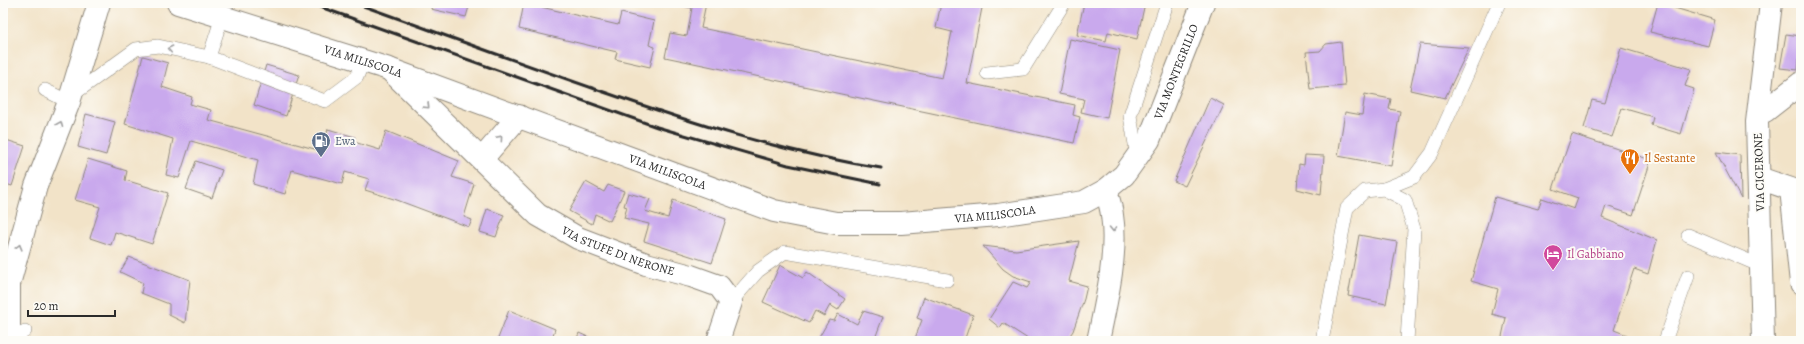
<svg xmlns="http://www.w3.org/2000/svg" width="1804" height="344" font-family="Alegreya,serif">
<rect width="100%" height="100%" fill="#fdfcf7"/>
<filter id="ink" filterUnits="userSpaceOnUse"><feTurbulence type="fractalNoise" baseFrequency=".025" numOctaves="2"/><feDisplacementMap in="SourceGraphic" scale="8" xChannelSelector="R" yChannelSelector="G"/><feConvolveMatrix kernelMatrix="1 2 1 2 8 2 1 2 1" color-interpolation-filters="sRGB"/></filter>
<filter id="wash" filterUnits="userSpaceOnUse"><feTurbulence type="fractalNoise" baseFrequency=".012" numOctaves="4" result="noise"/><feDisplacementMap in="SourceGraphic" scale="16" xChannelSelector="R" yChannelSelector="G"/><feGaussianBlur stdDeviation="0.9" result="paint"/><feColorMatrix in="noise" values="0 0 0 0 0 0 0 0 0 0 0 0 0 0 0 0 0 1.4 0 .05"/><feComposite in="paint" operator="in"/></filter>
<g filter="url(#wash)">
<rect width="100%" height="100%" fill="#f2e3c8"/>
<g id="blocks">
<g fill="#c9a9ed">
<path d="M432,3H470L466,17L431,9Z"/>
<path d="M524,3L618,25L621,13L654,21L649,45L655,47L650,67L615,59L617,52L519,29Z"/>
<path d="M669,3H706L701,28L942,78L952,32L936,28L941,3H983L967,83L1075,105L1073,115L1080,117L1074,143L665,57L670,33L687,36L692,8Z"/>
<path d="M1084,3H1145L1137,39L1108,32L1106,41L1077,35Z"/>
<path d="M1658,3L1715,20L1708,46L1650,32Z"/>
<path d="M1786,34L1801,36L1798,70L1780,68Z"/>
<path d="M1070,39L1120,50L1107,118L1081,112L1084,99L1059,94Z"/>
<path d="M1341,42L1345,86L1310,89L1306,52L1320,51L1326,44Z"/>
<path d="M1420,44L1469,48L1445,98L1410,90Z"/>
<path d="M1621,48L1691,69L1685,86L1694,89L1681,134L1651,125L1653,117L1622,108L1612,137L1584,128L1592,100L1605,103Z"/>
<path d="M143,56L168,63L162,87L192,97L190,104L211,110L208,120L322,151L328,129L355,137L354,142L380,150L386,131L459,161L452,177L474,184L464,217L472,220L469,227L397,200L365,190L369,179L345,172L342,184L292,170L285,194L253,184L258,160L191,141L179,178L166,175L173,139L125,124Z"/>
<path d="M266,65L299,75L286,116L254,105Z"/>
<path d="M1365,94L1391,99L1389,109L1400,111L1391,166L1338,156L1345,112L1362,115Z"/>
<path d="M1210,98L1224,105L1185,186L1174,181Z"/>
<path d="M86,114L115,122L106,155L78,147Z"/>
<path d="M1572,134L1651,160L1633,215L1606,206L1602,218L1657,240L1648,274L1634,269L1614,330L1627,335L1625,341H1501L1506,318L1492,314L1498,289L1471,281L1495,197L1538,209L1542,198L1574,209L1578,198L1553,189Z"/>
<path d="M3,139L25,146L12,186L3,183Z"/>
<path d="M1716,152L1740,155L1741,199Z"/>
<path d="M1305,155L1324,156L1321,195L1297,189L1299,164L1304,165Z"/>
<path d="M88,159L127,171L125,180L168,193L152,244L115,232L111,245L90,238L100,207L75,200Z"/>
<path d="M196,161L222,170L212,198L186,189Z"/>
<path d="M586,182L604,192L608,185L624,191L610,221L595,214L592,224L569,211Z"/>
<path d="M628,193L650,199L645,211L661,216L668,218L673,200L726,219L712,263L644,241L649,224L624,218L627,207L624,206Z"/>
<path d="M487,209L504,215L496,237L480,232Z"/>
<path d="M1359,235L1397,242L1386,304L1348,296Z"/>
<path d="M1079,241L1069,281L1087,286L1084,299L1073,331L1066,341H1031L1003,323L1000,328L989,319L1013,282L1027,288L1031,282L1013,276L1003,269L983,246L1016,250Z"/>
<path d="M129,257L190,280L185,323L169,315V304L141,293L143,283L120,272Z"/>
<path d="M780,265L803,278L807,272L845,299L838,310L830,305L824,316L815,311L809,323L763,302Z"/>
<path d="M924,297L973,315L964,341H914L922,320L917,318Z"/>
<path d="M509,310L555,329L551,341H497Z"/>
<path d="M863,311L883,317L874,341H817L829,320L834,321L838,314L857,324Z"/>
<path d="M579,333L597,341H576Z"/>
</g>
</g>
</g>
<g filter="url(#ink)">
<use href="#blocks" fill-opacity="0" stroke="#8e877a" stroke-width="1"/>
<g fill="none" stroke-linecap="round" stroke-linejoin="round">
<defs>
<g id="service">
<path d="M209,57L222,17"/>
<path d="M987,73L1023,69L1064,3"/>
<path d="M45,90L69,102"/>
<path d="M71,96L136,49L158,46L209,57L325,101L357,77L363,61"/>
<path d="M1137,155L1130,116L1167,3"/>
<path d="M1384,189L1414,177L1432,153L1499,3"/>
<path d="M1688,235L1761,266"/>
<path d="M731,302L758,271L785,252L947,280"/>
<path d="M9,340L25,331"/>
<path d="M1322,341L1347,208L1365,191L1384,189L1405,200L1414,229L1407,341"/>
<path d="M1665,341L1688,276"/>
</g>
<g id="minor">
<path id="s1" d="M389,69L538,215L578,238L646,264L691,276L719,286L731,302L718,341"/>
<path d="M1759,113L1765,111L1801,83"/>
<path d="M482,159L519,116"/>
<path d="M1759,178L1791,189L1801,283"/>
<path d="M1098,341C1106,303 1118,253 1112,215C1111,206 1108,198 1106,190"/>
<path d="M1763,341L1757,122L1771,3"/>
</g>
<path id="tertiary" d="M9,341V284L36,186L69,102L99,3"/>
<g id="secondary">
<path id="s2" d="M178,3L389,69L774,211L836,223H901L998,215L1084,202L1106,190L1124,175L1149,140L1203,3"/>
</g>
</defs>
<use href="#service" stroke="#8e877a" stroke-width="14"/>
<use href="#minor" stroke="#8e877a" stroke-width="24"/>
<use href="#tertiary" stroke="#8e877a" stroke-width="24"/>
<use href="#secondary" stroke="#8e877a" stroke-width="24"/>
<use href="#service" stroke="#fff" stroke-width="13"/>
<use href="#minor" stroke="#fff" stroke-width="22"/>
<use href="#tertiary" stroke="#fff" stroke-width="22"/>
<use href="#secondary" stroke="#fff" stroke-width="22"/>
<g stroke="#2b2b2b" stroke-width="3">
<path d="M309,3L657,127L788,165L880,184"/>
<path d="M355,3C436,32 517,62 598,90C690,122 784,153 881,168"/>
</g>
</g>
<defs><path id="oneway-chevron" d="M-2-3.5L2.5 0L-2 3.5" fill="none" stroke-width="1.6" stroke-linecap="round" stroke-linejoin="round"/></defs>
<g stroke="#a0a0a0">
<use href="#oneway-chevron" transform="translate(170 49) rotate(-168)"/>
<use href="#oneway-chevron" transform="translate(427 106) rotate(44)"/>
<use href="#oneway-chevron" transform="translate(60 124) rotate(-68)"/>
<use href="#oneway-chevron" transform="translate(500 138) rotate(-49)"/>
<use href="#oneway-chevron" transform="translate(1113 229) rotate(89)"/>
<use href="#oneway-chevron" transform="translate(19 247) rotate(-75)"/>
</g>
</g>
<defs>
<symbol id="fuel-pin" viewBox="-11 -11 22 30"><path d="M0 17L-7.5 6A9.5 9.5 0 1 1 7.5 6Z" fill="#5c6f8a" stroke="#fdfcf7"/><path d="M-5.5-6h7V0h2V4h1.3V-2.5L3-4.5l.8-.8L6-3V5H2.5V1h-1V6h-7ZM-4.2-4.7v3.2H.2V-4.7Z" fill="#fff"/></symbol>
<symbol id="restaurant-pin" viewBox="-11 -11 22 30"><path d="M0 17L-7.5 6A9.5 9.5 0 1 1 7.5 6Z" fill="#e8710a" stroke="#fdfcf7"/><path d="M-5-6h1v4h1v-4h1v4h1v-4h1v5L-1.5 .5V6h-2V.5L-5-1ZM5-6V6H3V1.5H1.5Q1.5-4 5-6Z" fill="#fff"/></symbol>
<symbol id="hotel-pin" viewBox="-11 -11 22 30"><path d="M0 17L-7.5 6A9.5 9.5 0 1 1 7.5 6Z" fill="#d1479c" stroke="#fdfcf7"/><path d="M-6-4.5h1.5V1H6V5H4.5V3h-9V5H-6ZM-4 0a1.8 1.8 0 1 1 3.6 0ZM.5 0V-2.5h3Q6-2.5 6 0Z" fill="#fff"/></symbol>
</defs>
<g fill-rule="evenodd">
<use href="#fuel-pin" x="310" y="130" width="22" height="30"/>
<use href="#restaurant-pin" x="1619" y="147" width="22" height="30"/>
<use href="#hotel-pin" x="1542" y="243" width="22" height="30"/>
</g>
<g text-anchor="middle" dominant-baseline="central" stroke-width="4" stroke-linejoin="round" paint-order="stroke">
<g font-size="12" fill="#2b2b2b" stroke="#fdfcf7">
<text stroke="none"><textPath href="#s2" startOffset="194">VIA MILISCOLA</textPath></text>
<text stroke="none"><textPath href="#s2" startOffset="1109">VIA MONTEGRILLO</textPath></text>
<text stroke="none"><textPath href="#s2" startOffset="518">VIA MILISCOLA</textPath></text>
<text transform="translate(1759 172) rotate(-92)">VIA CICERONE</text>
<text stroke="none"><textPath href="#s2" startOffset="854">VIA MILISCOLA</textPath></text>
<text stroke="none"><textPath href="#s1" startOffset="297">VIA STUFE DI NERONE</textPath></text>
</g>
<g font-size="12" fill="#4e5e75" stroke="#fdfcf7" text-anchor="start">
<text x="335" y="141">Ewa</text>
</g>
<g font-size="12" fill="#c56008" stroke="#fdfcf7" text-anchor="start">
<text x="1644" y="158">Il Sestante</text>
</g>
<g font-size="12" fill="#b23c85" stroke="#fdfcf7" text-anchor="start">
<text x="1567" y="254">Il Gabbiano</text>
</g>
</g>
<rect width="1804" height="344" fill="none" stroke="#fdfcf7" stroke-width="16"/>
<path d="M28 310v6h87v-6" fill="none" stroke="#2b2b2b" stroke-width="2"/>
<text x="34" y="310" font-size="12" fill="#2b2b2b" stroke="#fdfcf7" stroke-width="3" paint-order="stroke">20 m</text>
</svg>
